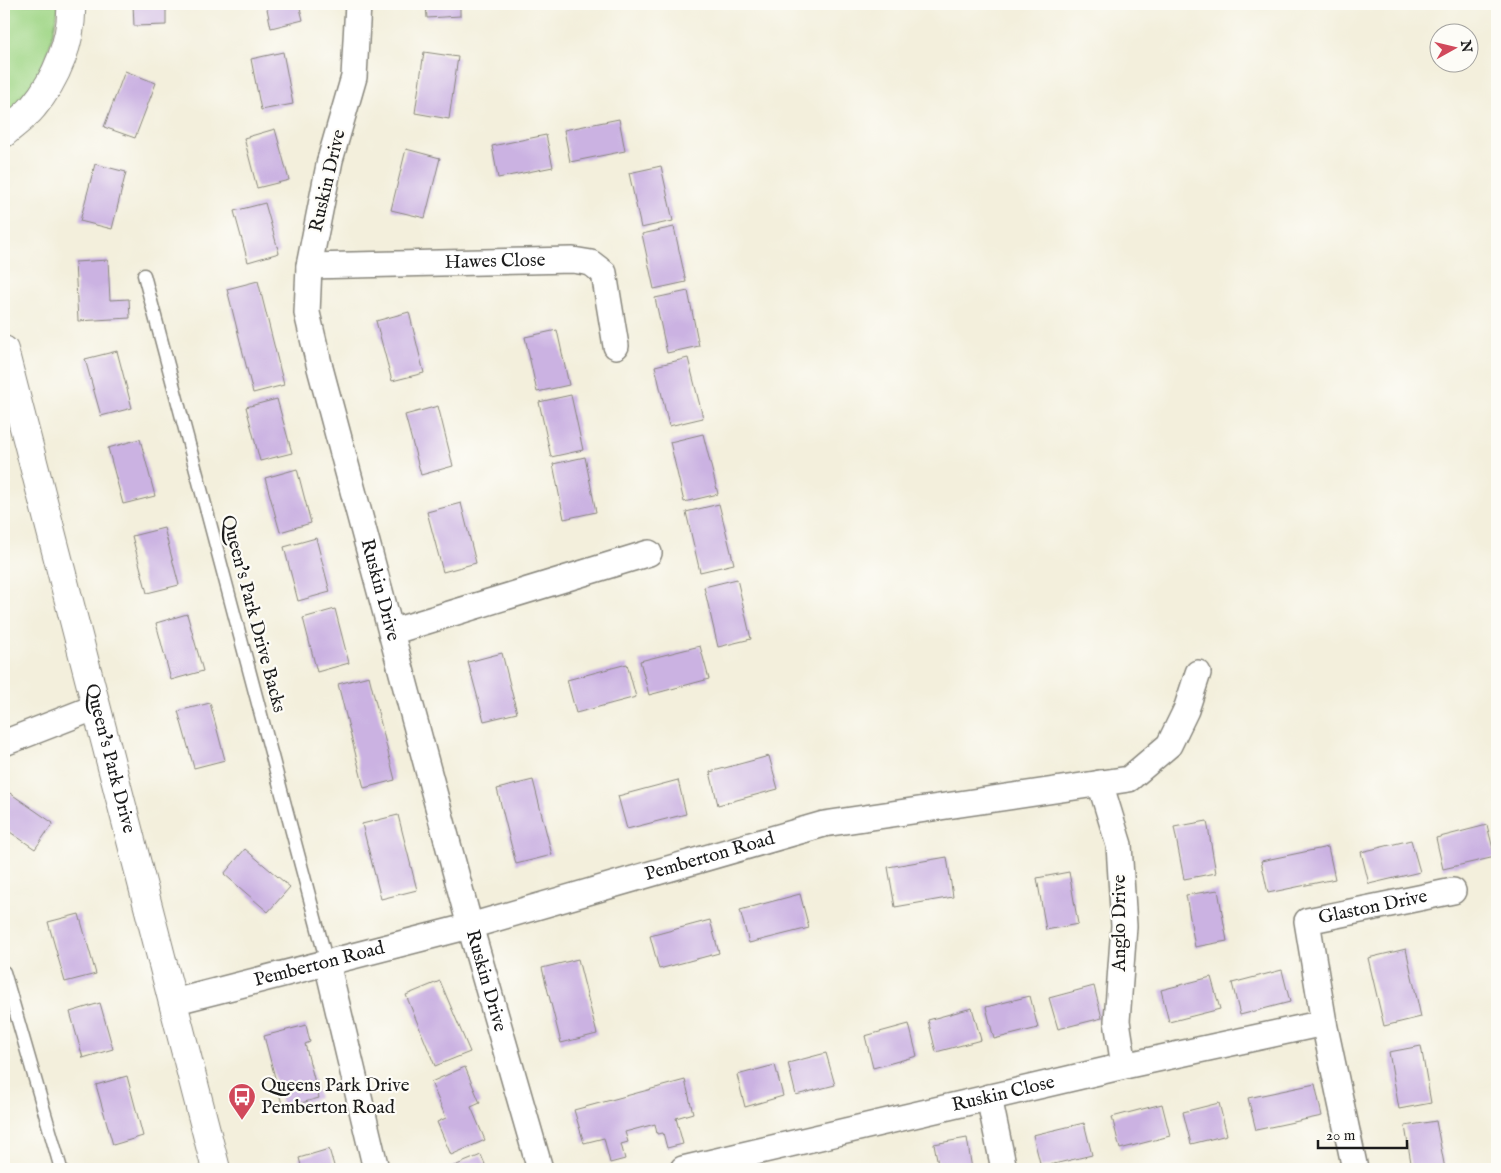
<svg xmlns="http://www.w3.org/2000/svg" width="1501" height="1173" font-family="'IM FELL English',serif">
<rect width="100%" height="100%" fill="#fdfcf7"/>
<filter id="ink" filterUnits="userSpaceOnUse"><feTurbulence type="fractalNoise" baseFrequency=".02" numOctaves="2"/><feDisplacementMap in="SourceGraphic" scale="10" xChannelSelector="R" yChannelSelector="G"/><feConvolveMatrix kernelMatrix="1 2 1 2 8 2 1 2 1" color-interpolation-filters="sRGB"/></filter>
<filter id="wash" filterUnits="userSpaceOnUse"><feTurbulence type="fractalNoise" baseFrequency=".0096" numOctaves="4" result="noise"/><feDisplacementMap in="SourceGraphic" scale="20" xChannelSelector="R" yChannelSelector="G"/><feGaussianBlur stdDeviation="1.12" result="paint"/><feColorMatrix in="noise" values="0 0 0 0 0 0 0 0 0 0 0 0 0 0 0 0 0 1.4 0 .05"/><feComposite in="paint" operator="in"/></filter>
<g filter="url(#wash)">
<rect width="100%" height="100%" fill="#f3efdc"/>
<path fill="#a1d788" stroke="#5e7a52" d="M4,4H58V9C52,48 38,92 4,116Z"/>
<g id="blocks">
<g fill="#cbb2e2">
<path d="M133,4H166V25L134,26Z"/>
<path d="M266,4H299L303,20L271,28Z"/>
<path d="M426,4H460V16L427,18Z"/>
<path d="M283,52L293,104L261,110L251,59Z"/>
<path d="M424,52L458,57L449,119L415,113Z"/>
<path d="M125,71L156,83L135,138L104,127Z"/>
<path d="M619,119L625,151L570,162L564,130Z"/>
<path d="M275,129L289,180L257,188L244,138Z"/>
<path d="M546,135L553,167L498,178L492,146Z"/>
<path d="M406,149L440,158L425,218L391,210Z"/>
<path d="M95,164L126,172L112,229L80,221Z"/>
<path d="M661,166L673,221L641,228L629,173Z"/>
<path d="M265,203L279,253L248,262L234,211Z"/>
<path d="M674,227L686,282L654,289L642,234Z"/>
<path d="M108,260L110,300L129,299L130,318L78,321L75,262Z"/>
<path d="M258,281L284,385L253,393L227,289Z"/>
<path d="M688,291L699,346L667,353L655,298Z"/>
<path d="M409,312L424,373L392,381L376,321Z"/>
<path d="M557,330L569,385L537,392L525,337Z"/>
<path d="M117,351L132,408L101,416L85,359Z"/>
<path d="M688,358L703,418L669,426L655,366Z"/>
<path d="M571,395L583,450L551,457L539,402Z"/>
<path d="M277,399L292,453L260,461L246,407Z"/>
<path d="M438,406L453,466L421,475L405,415Z"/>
<path d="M703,434L718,494L684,502L670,442Z"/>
<path d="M140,439L155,496L123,504L108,448Z"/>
<path d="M585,457L596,512L564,519L553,464Z"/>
<path d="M297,469L311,523L280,532L265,478Z"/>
<path d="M461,503L476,563L443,572L427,512Z"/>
<path d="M719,504L734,564L700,572L686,512Z"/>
<path d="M164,528L179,585L147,593L132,536Z"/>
<path d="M316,538L330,592L298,601L284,547Z"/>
<path d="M737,579L751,639L718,647L704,587Z"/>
<path d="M335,609L349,663L317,672L303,618Z"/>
<path d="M187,614L203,671L171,680L156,623Z"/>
<path d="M700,646L709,679L649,695L640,661Z"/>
<path d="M502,653L517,713L484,721L468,662Z"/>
<path d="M627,664L636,697L576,713L567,680Z"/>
<path d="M369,676L395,780L364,788L338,684Z"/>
<path d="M210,703L225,760L194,768L178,711Z"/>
<path d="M769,756L778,789L718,805L710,772Z"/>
<path d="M533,780L552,855L516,864L497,789Z"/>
<path d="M678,780L686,814L627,829L618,796Z"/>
<path d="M4,789L53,823L35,849L4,828Z"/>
<path d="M398,815L417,890L381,899L362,824Z"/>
<path d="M1207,821L1216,873L1184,879L1174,827Z"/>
<path d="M1487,825L1495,857L1443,869L1436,838Z"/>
<path d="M1411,840L1420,872L1369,884L1361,852Z"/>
<path d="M1328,847L1335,879L1268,893L1261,861Z"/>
<path d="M245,849L290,887L268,912L224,874Z"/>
<path d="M947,857L953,897L895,907L888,867Z"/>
<path d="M1069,872L1078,924L1046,930L1037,878Z"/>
<path d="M1218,890L1227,941L1195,947L1186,895Z"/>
<path d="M800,894L809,928L749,943L740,910Z"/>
<path d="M79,914L96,974L65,982L48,922Z"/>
<path d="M710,920L719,953L659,969L650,936Z"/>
<path d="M1406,949L1421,1017L1384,1026L1368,958Z"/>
<path d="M578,959L597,1034L561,1043L542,968Z"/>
<path d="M1282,970L1290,1002L1240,1015L1232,983Z"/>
<path d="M1211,977L1220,1009L1169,1022L1161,990Z"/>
<path d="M440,981L470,1052L435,1066L406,995Z"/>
<path d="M1094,986L1102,1018L1058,1029L1049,998Z"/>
<path d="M1030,996L1038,1028L994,1039L986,1007Z"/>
<path d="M100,1003L113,1049L83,1058L70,1012Z"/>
<path d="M972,1008L981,1040L936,1052L928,1020Z"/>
<path d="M909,1024L917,1056L873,1068L865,1036Z"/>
<path d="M306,1025L310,1042L305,1044L319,1098L283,1108L264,1036Z"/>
<path d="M1421,1046L1431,1103L1399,1109L1389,1052Z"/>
<path d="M826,1053L835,1085L796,1095L788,1063Z"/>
<path d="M775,1065L783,1096L745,1107L737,1075Z"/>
<path d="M465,1067L480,1103L471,1107L485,1140L451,1155L437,1122L446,1118L431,1082Z"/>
<path d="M127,1076L143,1136L113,1145L96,1085Z"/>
<path d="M685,1080L693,1113L676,1118L683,1144L667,1148L663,1133L657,1134L655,1124L625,1132L628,1142L621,1144L625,1159L610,1163L604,1138L584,1143L574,1110Z"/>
<path d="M1315,1084L1322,1116L1256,1130L1248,1098Z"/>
<path d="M1219,1103L1227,1135L1191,1144L1183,1112Z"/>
<path d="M1162,1104L1170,1136L1120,1149L1112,1117Z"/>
<path d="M1436,1121L1445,1169H1412L1405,1126Z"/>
<path d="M1084,1123L1092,1155L1041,1167L1033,1135Z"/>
<path d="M967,1138L972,1169H939L934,1144Z"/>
<path d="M329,1149L335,1169H302L299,1158Z"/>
<path d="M481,1155L487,1169H447Z"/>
</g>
</g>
</g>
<g filter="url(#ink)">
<use href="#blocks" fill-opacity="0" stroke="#88867c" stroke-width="1"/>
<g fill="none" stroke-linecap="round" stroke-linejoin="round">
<defs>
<g id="service">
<path d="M144,275L327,963"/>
<path d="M4,972L61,1169"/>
</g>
<g id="minor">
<path id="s1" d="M358,4L354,77L330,160L309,266L307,313L320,368L470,926L540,1169"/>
<path id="s2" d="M309,266L573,260L591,263L604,273L616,346"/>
<path d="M391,632L649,553"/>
<path d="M4,743L96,707"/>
<path d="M1100,783L1119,845L1124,926L1117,1021L1124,1066"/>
<path d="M327,963L376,1169"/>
<path id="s3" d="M173,1002L470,926L824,824L1129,779L1169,745L1186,710L1198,673"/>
<path d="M989,1097L1004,1169"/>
<path id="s4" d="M683,1169L1124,1066L1324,1023"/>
<path id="s5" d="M1355,1169L1324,1023L1307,921L1453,891"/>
</g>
<g id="tertiary">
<path d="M4,133C13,125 25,117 33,107C56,80 73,39 71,4"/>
<path id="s6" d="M4,350L216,1169"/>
</g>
</defs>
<use href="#service" stroke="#88867c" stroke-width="15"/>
<use href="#minor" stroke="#88867c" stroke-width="28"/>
<use href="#tertiary" stroke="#88867c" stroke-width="30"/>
<use href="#service" stroke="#fff" stroke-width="12"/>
<use href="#minor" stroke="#fff" stroke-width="25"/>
<use href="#tertiary" stroke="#fff" stroke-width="28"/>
</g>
</g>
<defs>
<symbol id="bus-pin" viewBox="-11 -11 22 30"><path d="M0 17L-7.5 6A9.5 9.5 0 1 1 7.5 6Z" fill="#d1495b" stroke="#fdfcf7"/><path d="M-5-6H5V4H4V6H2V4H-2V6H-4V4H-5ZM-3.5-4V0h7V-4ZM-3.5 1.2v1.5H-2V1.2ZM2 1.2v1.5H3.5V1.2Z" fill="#fff"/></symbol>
</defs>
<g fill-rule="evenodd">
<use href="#bus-pin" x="226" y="1081" width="32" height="43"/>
</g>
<g text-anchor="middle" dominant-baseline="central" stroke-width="4.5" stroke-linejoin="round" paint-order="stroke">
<g font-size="19" fill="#1c1c1c" stroke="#fdfcf7">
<text transform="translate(328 181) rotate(-77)">Ruskin Drive</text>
<text stroke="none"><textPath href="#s2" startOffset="186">Hawes Close</textPath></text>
<text stroke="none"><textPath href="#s1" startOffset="601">Ruskin Drive</textPath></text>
<text transform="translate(253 614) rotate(75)">Queen's Park Drive Backs</text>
<text stroke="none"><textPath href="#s6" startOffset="422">Queen's Park Drive</textPath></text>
<text stroke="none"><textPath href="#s3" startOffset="556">Pemberton Road</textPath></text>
<text stroke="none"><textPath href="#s5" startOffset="320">Glaston Drive</textPath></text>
<text transform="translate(1120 923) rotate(-90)">Anglo Drive</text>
<text stroke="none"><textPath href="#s3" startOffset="151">Pemberton Road</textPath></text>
<text stroke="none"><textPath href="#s1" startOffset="1006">Ruskin Drive</textPath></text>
<text stroke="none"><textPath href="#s4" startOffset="329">Ruskin Close</textPath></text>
</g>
<g font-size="19" fill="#1c1c1c" stroke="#fdfcf7" text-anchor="start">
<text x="261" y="1086">Queens Park Drive<tspan x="261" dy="22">Pemberton Road</tspan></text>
</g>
</g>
<rect width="1501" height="1173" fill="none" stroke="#fdfcf7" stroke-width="20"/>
<g transform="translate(1454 48) rotate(82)"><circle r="24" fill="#fdfcf7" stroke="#a3a29f"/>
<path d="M0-4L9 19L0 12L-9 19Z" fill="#d1495b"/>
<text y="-8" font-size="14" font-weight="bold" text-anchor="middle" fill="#1c1c1c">N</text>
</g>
<path d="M1318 1140v8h89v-8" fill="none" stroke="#1c1c1c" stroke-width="2.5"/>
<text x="1326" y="1140" font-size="15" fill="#1c1c1c" stroke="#fdfcf7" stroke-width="4" paint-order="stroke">20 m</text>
</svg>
